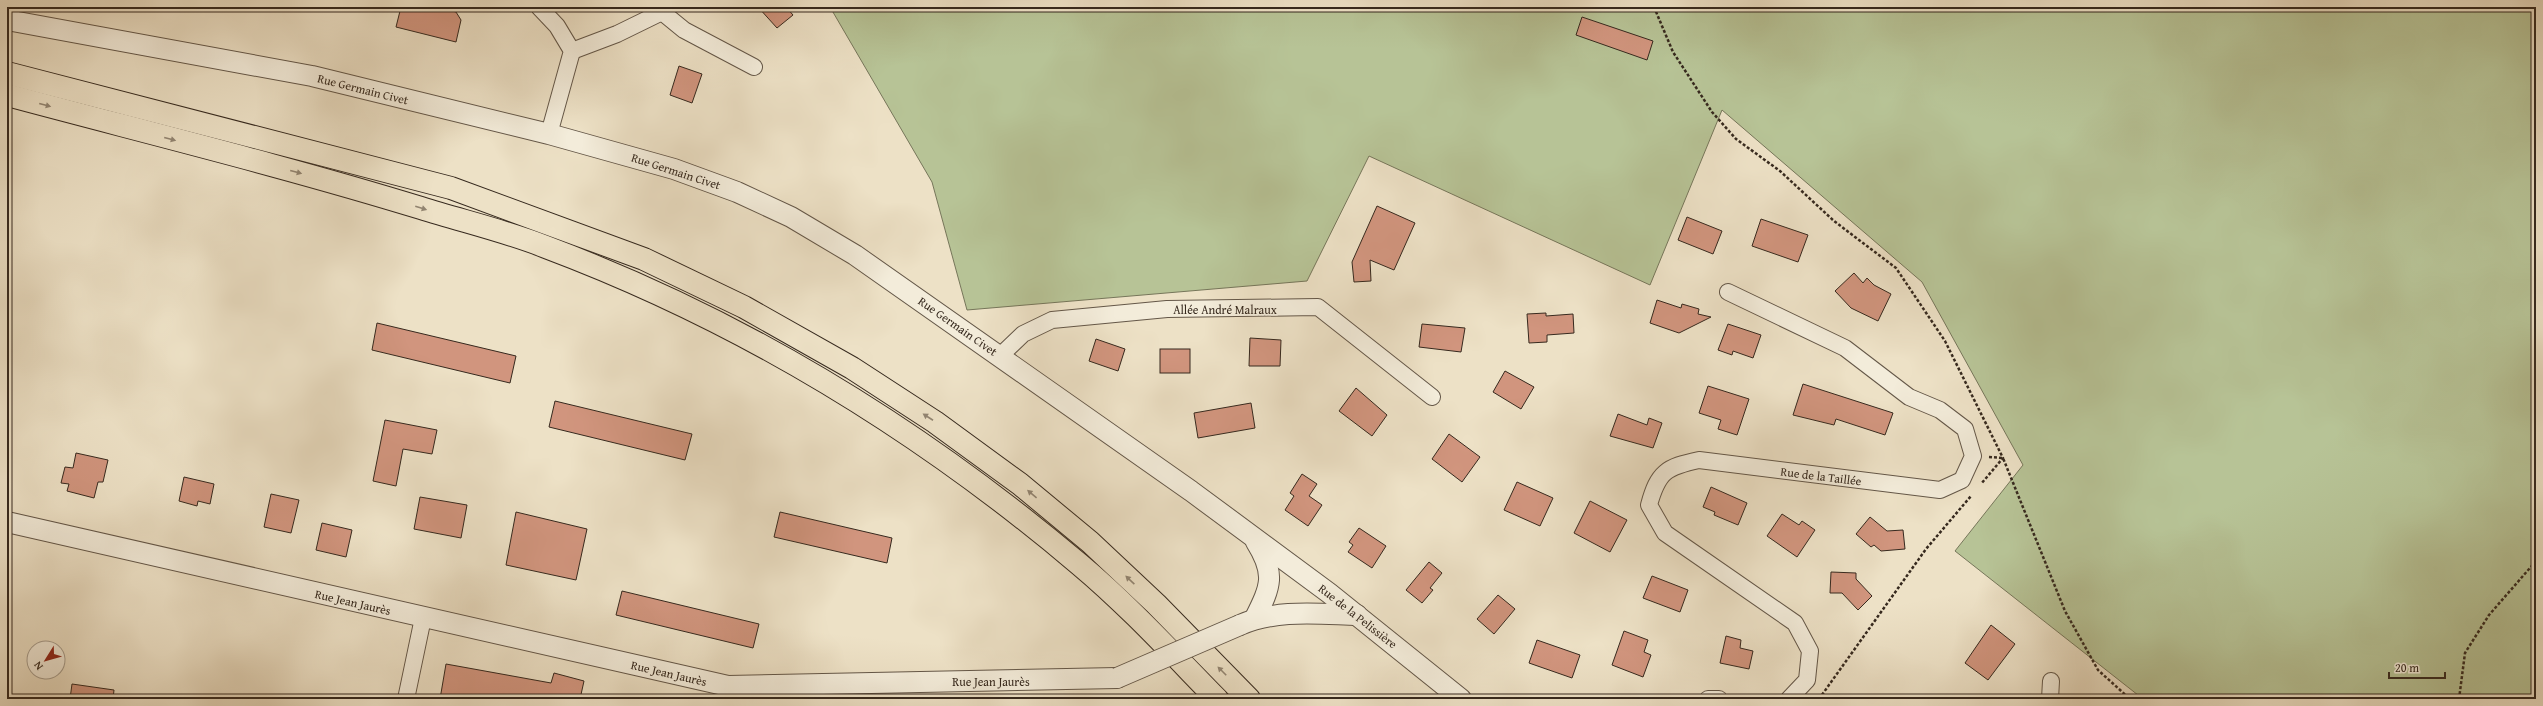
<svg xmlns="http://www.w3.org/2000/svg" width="2543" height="706" font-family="'Gentium Book Plus',serif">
<rect width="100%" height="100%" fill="#ede1c6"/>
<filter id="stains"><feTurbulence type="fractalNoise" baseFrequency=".005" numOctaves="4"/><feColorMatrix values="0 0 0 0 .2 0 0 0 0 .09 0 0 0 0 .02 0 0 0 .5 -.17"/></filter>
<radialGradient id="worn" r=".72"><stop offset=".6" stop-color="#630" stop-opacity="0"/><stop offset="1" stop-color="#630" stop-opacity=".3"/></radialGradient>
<path fill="#b7c396" stroke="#76765a" d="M830,7H2536V699H2143L1955,551L2023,465L1922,282L1722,110L1650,285L1369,156L1307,281L967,310L932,182Z"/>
<g fill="#d1957e" stroke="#36291e">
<path d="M401,7H437L456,12L461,20L456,42L396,27Z"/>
<path d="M758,7H786L793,15L777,28Z"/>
<path d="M1582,17L1653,41L1647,60L1576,35Z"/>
<path d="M679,66L702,74L692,103L670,95Z"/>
<path d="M1377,206L1415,223L1394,270L1370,260L1371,281L1354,282L1352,262Z"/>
<path d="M1687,217L1722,231L1713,254L1678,240Z"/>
<path d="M1761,219L1808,235L1798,262L1752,246Z"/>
<path d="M1854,273L1863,283L1867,278L1874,285L1891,294L1878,321L1851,308L1835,291Z"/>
<path d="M1657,300L1681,308L1682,304L1699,309L1698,314L1711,317L1679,333L1650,323Z"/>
<path d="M1546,313V316L1573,314L1574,333L1547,335V342L1529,343L1527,314Z"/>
<path d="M377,323L516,356L510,383L372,350Z"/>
<path d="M1422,324L1465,328L1461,352L1419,347Z"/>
<path d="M1728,324L1761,335L1753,358L1733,351L1732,355L1718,350Z"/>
<path d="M1250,338L1281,340L1280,366H1249Z"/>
<path d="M1096,339L1125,349L1118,371L1089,361Z"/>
<rect x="1160" y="349" width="30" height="24"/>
<path d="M1505,371L1534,387L1521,409L1493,392Z"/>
<path d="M1803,384L1893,413L1885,435L1836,419L1834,425L1793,415Z"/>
<path d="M1708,386L1749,399L1737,435L1718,429L1721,420L1699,413Z"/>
<path d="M1356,388L1387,415L1372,436L1339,411Z"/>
<path d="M555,401L692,434L685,460L549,427Z"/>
<path d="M1251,403L1255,428L1198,438L1194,413Z"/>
<path d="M1618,414L1647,425L1649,418L1662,423L1653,448L1610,436Z"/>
<path d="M385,420L437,430L432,454L403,449L396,486L373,481Z"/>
<path d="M1449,434L1480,457L1462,482L1432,459Z"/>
<path d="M76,453L108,460L103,482H98L94,498L67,491L69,484L61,483L65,467L73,468Z"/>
<path d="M1302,474L1317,484L1309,496L1322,505L1308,526L1285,510L1294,496L1290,493Z"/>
<path d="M184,477L214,484L210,504L198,501L197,506L179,501Z"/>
<path d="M1517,482L1553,498L1540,526L1504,510Z"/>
<path d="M1711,487L1747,503L1738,525L1714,515L1715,512L1703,507Z"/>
<path d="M271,494L299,500L291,533L264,527Z"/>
<path d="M420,497L467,505L461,538L414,529Z"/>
<path d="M1590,501L1627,520L1610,552L1574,533Z"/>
<path d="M516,512L587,529L576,580L506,565Z"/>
<path d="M780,512L892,538L887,563L774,537Z"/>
<path d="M1782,514L1799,525L1802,521L1815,530L1797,557L1767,536Z"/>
<path d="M1870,517L1887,531L1903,530L1905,549L1881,551L1874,545L1871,547L1856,534Z"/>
<path d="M322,523L352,530L346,557L316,550Z"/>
<path d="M1359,528L1386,546L1372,568L1348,552L1353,545L1349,542Z"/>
<path d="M1429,562L1442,573L1430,588L1433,590L1422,603L1406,590Z"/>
<path d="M1831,572L1856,573V579L1872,596L1858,610L1842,593H1830Z"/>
<path d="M1652,576L1688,590L1680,612L1643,598Z"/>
<path d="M622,591L759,624L753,648L616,615Z"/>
<path d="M1498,595L1515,609L1494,634L1477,619Z"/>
<path d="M1991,625L2015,644L1988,680L1965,663Z"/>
<path d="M1624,631L1648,640L1644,652L1651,655L1643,677L1612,665Z"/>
<path d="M1726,636L1741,640L1740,648L1753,651L1749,669L1720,663Z"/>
<path d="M1537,640L1580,655L1572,678L1529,663Z"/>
<path d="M446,664L551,683L554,673L584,681L580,699H440Z"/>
<path d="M72,684L114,690L113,699H70Z"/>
</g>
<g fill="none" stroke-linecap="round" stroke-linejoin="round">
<defs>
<g id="minor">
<path d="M539,7L557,26L572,51L549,134"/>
<path d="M572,51L617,34L662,12L684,30L754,67"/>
<path d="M1728,292L1845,348L1909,397L1940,410L1965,429L1973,456L1962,480L1940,490L1699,460C1666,467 1658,472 1649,505L1665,533L1795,623L1810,651L1807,680L1789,699"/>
<path d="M1000,356L1023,334L1052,320L1167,309L1318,307L1432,397"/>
<path d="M789,684L790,699"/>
<path d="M406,699L423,618"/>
<path d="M1708,699H1719"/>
<path d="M2050,699L2051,681"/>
</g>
<g id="tertiary">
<path d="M7,20L312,76L549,134L674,169L737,192L791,217L855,255L1191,491L1329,593L1461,699"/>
<path d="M7,522L728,686L1117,678"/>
<path d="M1255,618C1271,586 1276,574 1256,542"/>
<path d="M1240,625C1277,609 1318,614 1357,615"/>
</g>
<g id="trunk">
<path d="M7,73L451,188L644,259L744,307L852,368L935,422L1020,484L1090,542L1156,604L1249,699"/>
<path d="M7,95C145,132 284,166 421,208C462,221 506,231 546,247C743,321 918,428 1079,564C1128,605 1172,653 1217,699"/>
</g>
</defs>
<use href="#minor" stroke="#645748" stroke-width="18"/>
<use href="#tertiary" stroke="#645748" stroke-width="22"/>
<use href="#trunk" stroke="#36291e" stroke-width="24"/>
<g stroke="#36291e" stroke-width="2.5" stroke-dasharray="3 2" stroke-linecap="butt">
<path d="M1654,7L1673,52L1712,112L1736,139L1780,171L1834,221L1896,268L1945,341L2003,458L1981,484"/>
<path d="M1989,457L2003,458L2065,611L2098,670L2130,699"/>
<path d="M1819,699L1926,549L1971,496"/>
<path d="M2459,699L2465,653L2489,615L2536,561"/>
</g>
<use href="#minor" stroke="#f3ecda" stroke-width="16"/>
<use href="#tertiary" stroke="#f3ecda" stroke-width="20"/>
<use href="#trunk" stroke="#ede1c6" stroke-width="22"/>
<defs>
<path id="tertiary-bridge" d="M1117,678L1240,625"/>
</defs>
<use href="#tertiary-bridge" stroke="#645748" stroke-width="22" stroke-linecap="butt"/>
<use href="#tertiary-bridge" stroke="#f3ecda" stroke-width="20"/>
</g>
<defs><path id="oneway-solid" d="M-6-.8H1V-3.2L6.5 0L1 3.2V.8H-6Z"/></defs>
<g fill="#928572">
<use href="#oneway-solid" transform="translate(45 105) rotate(15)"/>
<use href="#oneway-solid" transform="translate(170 139) rotate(15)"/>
<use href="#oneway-solid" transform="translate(296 172) rotate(15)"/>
<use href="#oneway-solid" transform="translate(421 208) rotate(17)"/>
<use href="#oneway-solid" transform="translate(928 417) rotate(-147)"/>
<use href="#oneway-solid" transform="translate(1032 494) rotate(-140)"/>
<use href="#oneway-solid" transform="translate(1130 580) rotate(-137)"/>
<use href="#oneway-solid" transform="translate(1222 671) rotate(-135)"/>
</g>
<g text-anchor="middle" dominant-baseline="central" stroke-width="3" stroke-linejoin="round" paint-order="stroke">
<g font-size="12" fill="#36291e" stroke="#f3ecda">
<text transform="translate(363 89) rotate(14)">Rue Germain Civet</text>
<text transform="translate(676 171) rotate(18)">Rue Germain Civet</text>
<text x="1225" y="309">Allée André Malraux</text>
<text transform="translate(958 326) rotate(35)">Rue Germain Civet</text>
<text transform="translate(1821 476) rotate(7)">Rue de la Taillée</text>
<text transform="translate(353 602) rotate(13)">Rue Jean Jaurès</text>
<text transform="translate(1358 616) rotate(38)">Rue de la Pelissière</text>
<text transform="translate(669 673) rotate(13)">Rue Jean Jaurès</text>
<text x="991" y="681">Rue Jean Jaurès</text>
</g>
</g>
<rect width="2543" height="706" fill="none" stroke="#ede1c6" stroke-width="24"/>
<rect x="8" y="8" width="2527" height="690" fill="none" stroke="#36291e" stroke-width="2"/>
<rect x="12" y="12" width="2519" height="682" fill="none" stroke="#36291e"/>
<g transform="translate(46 660) rotate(233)"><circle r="19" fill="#f3ecda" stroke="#a79e8f"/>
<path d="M0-3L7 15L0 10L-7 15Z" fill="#8f2418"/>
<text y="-6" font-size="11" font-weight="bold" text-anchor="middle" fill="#36291e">N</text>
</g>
<path d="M2389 672v6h56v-6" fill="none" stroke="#36291e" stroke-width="2"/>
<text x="2395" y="672" font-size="12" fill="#36291e" stroke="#f3ecda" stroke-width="3" paint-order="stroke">20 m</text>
<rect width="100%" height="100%" filter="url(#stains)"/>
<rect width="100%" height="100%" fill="url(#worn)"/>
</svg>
